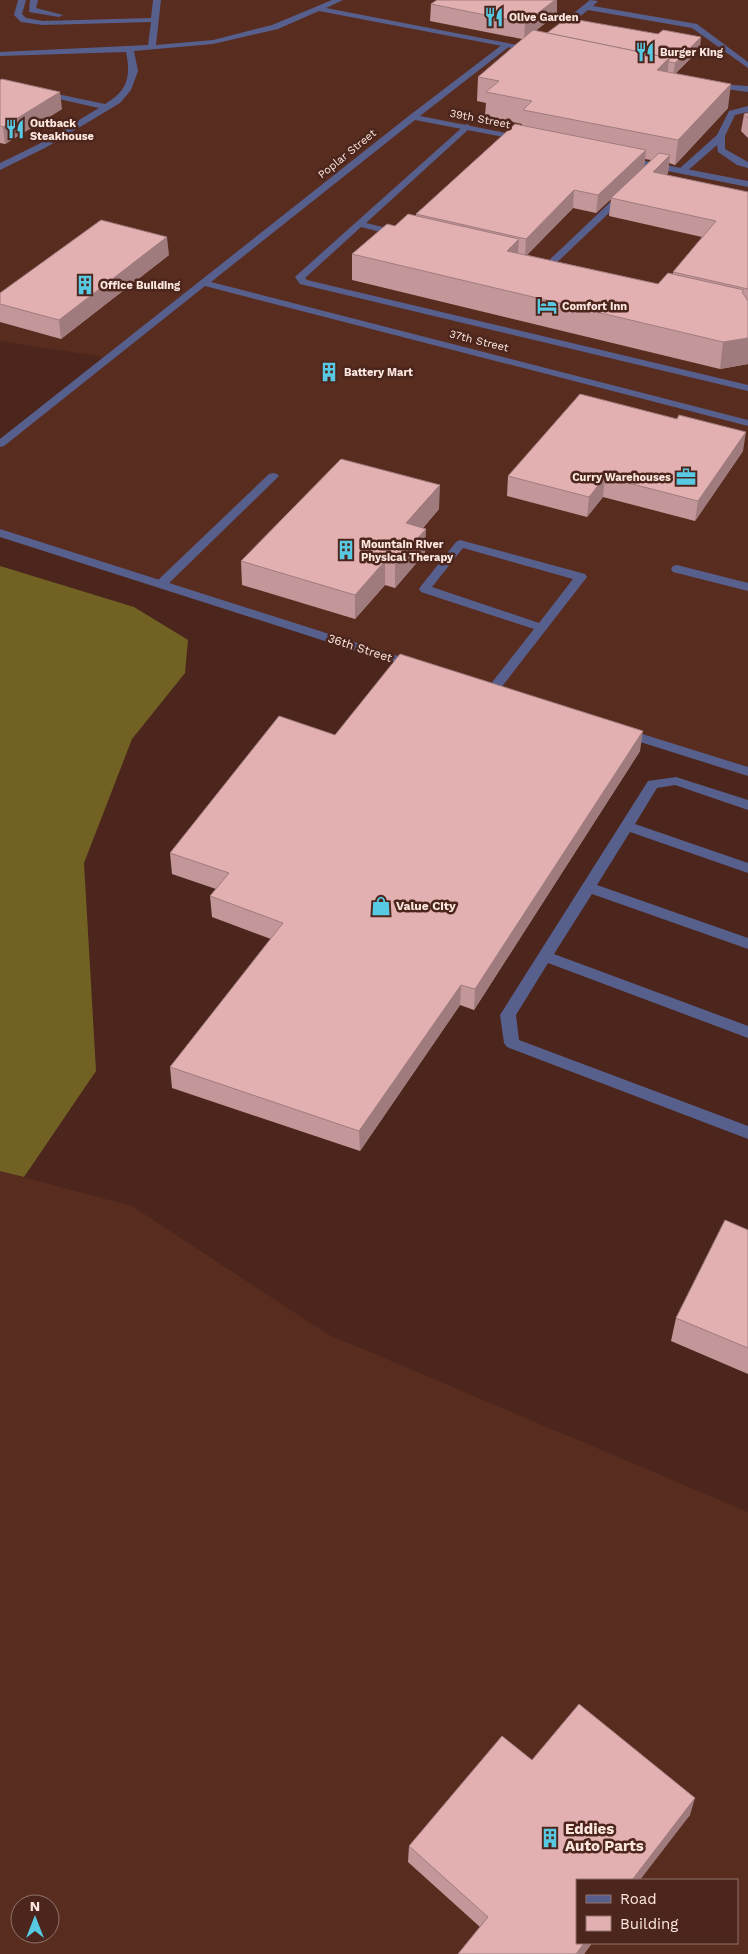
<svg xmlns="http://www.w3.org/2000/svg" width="748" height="1954" font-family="'Work Sans',sans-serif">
<rect width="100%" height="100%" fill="#4c261c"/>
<g fill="#592c20" fill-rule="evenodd">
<path d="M0,0H748V772L0,533V444L110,358L0,341Z"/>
<path d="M0,1171L132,1206L327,1334L748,1512V1954H0ZM577,1880H737V1943H577ZM20,1904H50V1934H20Z"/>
</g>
<path fill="#716224" d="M0,566L134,607L188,640L185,673L132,739L84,863L96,1071L24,1177L0,1171Z"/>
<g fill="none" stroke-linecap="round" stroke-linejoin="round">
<g fill="#575f8d" fill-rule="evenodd">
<path d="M18,0H26L22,14L26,18L43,21L151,18L153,0H161L156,45L213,40L272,25L332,0H343L326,8L533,48L537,50L533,52L319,11L278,29L213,44L134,51L138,71L131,90L120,103L45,148L0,170V163L39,144L99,108L0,86V82L105,104C128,91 131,76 126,52L0,56V52L148,45L151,22L43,25L21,22L14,15Z"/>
<path d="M30,0H38L36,8L63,15L59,17L29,12Z"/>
<path d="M590,0L598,1L593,6L697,24L748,62V68L692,28L588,10L560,33H554V29Z"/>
<path d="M707,83L748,86V92L710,87H707Z"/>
<path d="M748,106V112L735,115L725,136V149L748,162V168L737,165L718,152L717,145L685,173H679V169L717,135L729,111Z"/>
<path d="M466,124L469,125V129L366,223L403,232V236L400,237L361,227L305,278L307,280L748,385V391L300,284L295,277L297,275Z"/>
<path d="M624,191L627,192V196L550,269H544V265L621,192Z"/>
<path d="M273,473L277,474L279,476L277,478L165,587H157L155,584L157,581L269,474Z"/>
<path d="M460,540L585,574L587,577L497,693L492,694L486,690L534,629L421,592L419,589L421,586L456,542ZM463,548L573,579L539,623L432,587Z"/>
<path d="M677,565L748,583V591L673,572L671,569L673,566Z"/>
<path d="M676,777L748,800V810L675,785L657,788L635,824L748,863V873L630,832L597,885L748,938V949L592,894L554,954L748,1026V1038L548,963L516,1015L519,1040L748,1126V1139L507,1047L504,1043L500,1015L648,781Z"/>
</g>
<g fill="#575f8d" fill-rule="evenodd">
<path d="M503,44L510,46L420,116L522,136L525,137V141L415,120L211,282L748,420V426L205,286L4,446L0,447V439L410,115Z"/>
<path d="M625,157L748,181V187L622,162L621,160Z"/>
<path d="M0,529L417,662L419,665L413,669L409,668L0,537Z"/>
<path d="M623,728L748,767V776L618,735L616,732L618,729Z"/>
</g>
</g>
<g fill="#c39799" fill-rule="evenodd">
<path d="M437,0H557V14L535,31L547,33L700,49L675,74L728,108L675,165L669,163L668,173L666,175L748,192V364L720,369L352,280V254L395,226L416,216V214L522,126V124L485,116L486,103L477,101L478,77L522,39L430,21L431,4ZM645,159L651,160L644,167ZM611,199L609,216L702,237L673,272V274L658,284L527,255L573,208L596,213Z"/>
<path d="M0,80L62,109L5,144L0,143Z"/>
<path d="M748,113V138L741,131L744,114Z"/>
<path d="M169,255L61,339L0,322V293Z"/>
<path d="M743,451L695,521L603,497L587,517L507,496L508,476Z"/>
<path d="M439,509L423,528L425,553L395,588L385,585L355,619L242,585L241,561Z"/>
<path d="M335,735L640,751L474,1010L460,1005L360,1151L172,1088L170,1067L271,939L212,917L210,896L216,889L172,874L170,853Z"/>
<path d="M748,1230V1374L671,1341L676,1318Z"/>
<path d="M532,1760L690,1815L577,1943H592L584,1954H458L480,1927L408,1862L409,1846Z"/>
</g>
<g fill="#9f7b7d">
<path d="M555,0H557V14L524,40L525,23Z"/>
<path d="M701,37L700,49L673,75L675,63Z"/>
<path d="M669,58L667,82L657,70Z"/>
<path d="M731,84L728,108L675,165L678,140Z"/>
<path d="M60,92L62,109L5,144L3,127Z"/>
<path d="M646,150L644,168L611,198V199L596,213L598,195Z"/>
<path d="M670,155L668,173L652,190L653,172Z"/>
<path d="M574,190L573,208L525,257L526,239Z"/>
<path d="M167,237L169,255L61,339L59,320Z"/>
<path d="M519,239L517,265L507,251Z"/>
<path d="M748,338V364L720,369L723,342Z"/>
<path d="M746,432L743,451L695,521L698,501Z"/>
<path d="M605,477L603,497L587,517L589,497Z"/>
<path d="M440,485L439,509L406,547V523Z"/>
<path d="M426,529L425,553L395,588V563Z"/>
<path d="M385,561V585L355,619V595Z"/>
<path d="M643,731L640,751L474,1010L475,989Z"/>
<path d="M461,985L460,1005L360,1151L359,1131Z"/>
<path d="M695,1798L690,1815L640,1880H632Z"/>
<path d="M584,1943H592L584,1954H576Z"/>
</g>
<g fill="#e3b0b2" stroke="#9f7b7d">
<path d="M437,0H555L525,23L431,4Z"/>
<path d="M567,18L658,34L663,30L701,37L675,63L669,62V58L547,33Z"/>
<path d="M533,30L669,58L657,70L731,84L678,140L523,110L532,101L486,92L499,81L478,77Z"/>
<path d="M2,79L60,92L3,127L0,126V80Z"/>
<path d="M748,113V118L744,114Z"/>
<path d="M515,124L646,150L598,195L574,190L526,239L416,214Z"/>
<path d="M659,153L670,155L653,172L748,192V289L673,272L716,221L611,198Z"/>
<path d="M408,214L519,239L507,251L658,284L668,273L744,290L742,292L748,301V338L723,342L352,254L387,224L395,226Z"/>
<path d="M101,220L167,237L59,320L0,304V293Z"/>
<path d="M580,394L677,419L679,415L746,432L698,501L605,477L589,497L508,476Z"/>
<path d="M341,459L440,485L406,523L426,529L395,563L385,561L355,595L241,561Z"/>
<path d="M400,654L643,731L475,989L461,985L359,1131L170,1067L283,923L210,896L229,873L170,853L279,716L335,735Z"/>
<path d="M725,1220L748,1230V1348L676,1318Z"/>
<path d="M579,1704L695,1798L632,1880H577V1943H584L576,1954H458L488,1917L409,1846L502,1736L532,1760Z"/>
</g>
<defs>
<symbol id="restaurant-bare" viewBox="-9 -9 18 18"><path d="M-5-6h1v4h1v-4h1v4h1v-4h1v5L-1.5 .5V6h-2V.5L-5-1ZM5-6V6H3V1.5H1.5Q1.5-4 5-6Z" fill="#58c9e3" stroke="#4c261c" stroke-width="2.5" paint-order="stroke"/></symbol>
<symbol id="building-bare" viewBox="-9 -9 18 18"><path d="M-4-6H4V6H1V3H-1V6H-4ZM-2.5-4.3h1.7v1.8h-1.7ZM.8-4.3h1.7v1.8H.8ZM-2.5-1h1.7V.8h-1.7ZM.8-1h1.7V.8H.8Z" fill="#58c9e3" stroke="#4c261c" stroke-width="2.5" paint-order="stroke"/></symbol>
<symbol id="hotel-bare" viewBox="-9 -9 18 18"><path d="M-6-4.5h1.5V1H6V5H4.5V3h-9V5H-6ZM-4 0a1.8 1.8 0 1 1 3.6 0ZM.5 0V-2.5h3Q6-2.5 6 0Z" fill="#58c9e3" stroke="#4c261c" stroke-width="2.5" paint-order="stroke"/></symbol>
<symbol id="office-bare" viewBox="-9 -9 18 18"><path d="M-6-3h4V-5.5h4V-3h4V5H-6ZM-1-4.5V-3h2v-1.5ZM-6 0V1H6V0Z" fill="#58c9e3" stroke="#4c261c" stroke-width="2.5" paint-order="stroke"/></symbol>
<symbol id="shop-bare" viewBox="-9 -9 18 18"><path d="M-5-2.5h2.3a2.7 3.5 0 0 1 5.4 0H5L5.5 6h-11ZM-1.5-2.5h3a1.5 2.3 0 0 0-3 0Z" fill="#58c9e3" stroke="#4c261c" stroke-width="2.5" paint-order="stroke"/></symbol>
</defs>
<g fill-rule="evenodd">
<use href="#restaurant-bare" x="480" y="3" width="28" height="28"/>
<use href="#restaurant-bare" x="631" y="38" width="28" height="28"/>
<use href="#restaurant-bare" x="1" y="115" width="28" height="28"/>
<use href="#building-bare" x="71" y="271" width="28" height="28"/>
<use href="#hotel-bare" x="533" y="292" width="28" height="28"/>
<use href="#building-bare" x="315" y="358" width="28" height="28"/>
<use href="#office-bare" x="672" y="463" width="28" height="28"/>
<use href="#building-bare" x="332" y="536" width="28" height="28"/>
<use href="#shop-bare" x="367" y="892" width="28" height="28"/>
<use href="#building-bare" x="536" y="1824" width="28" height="28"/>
</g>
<g text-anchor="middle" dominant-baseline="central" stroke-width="5" stroke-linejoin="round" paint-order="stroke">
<g font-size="11" font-weight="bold" fill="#fce7e1" stroke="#4c261c" text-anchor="start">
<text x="509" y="17">Olive Garden</text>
<text x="660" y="52">Burger King</text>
<text x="30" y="123">Outback<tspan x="30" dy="13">Steakhouse</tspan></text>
<text x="100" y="285">Office Building</text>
<text x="562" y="306">Comfort Inn</text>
<text x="344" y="372">Battery Mart</text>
<text x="671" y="477" text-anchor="end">Curry Warehouses</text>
<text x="361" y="544">Mountain River<tspan x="361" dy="13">Physical Therapy</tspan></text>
</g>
<g font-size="11" fill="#fce7e1" stroke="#4c261c">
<text transform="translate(480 119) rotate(11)">39th Street</text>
<text transform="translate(347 154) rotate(-39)">Poplar Street</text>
<text transform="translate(479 341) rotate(14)">37th Street</text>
</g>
<g font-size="12" fill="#fce7e1" stroke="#4c261c">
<text transform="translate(360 648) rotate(18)">36th Street</text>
</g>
<g font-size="12" font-weight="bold" fill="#fce7e1" stroke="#4c261c" text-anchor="start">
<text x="396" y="906">Value City</text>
</g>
<g font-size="15" font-weight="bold" fill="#fce7e1" stroke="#4c261c" text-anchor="start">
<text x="565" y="1829">Eddies<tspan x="565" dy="17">Auto Parts</tspan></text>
</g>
</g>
<rect x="576" y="1879" width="162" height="65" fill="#4c261c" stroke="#92736b"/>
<rect x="586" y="1895" width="25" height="8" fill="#575f8d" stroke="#92736b"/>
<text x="620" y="1904" font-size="15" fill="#fce7e1">Road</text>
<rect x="586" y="1916" width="25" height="15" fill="#e3b0b2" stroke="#92736b"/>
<text x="620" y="1929" font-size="15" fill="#fce7e1">Building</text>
<g transform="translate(35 1919)"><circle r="24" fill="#4c261c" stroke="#92736b"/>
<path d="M0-4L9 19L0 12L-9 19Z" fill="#58c9e3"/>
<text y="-8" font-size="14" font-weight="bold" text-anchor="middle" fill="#fce7e1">N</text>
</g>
</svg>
